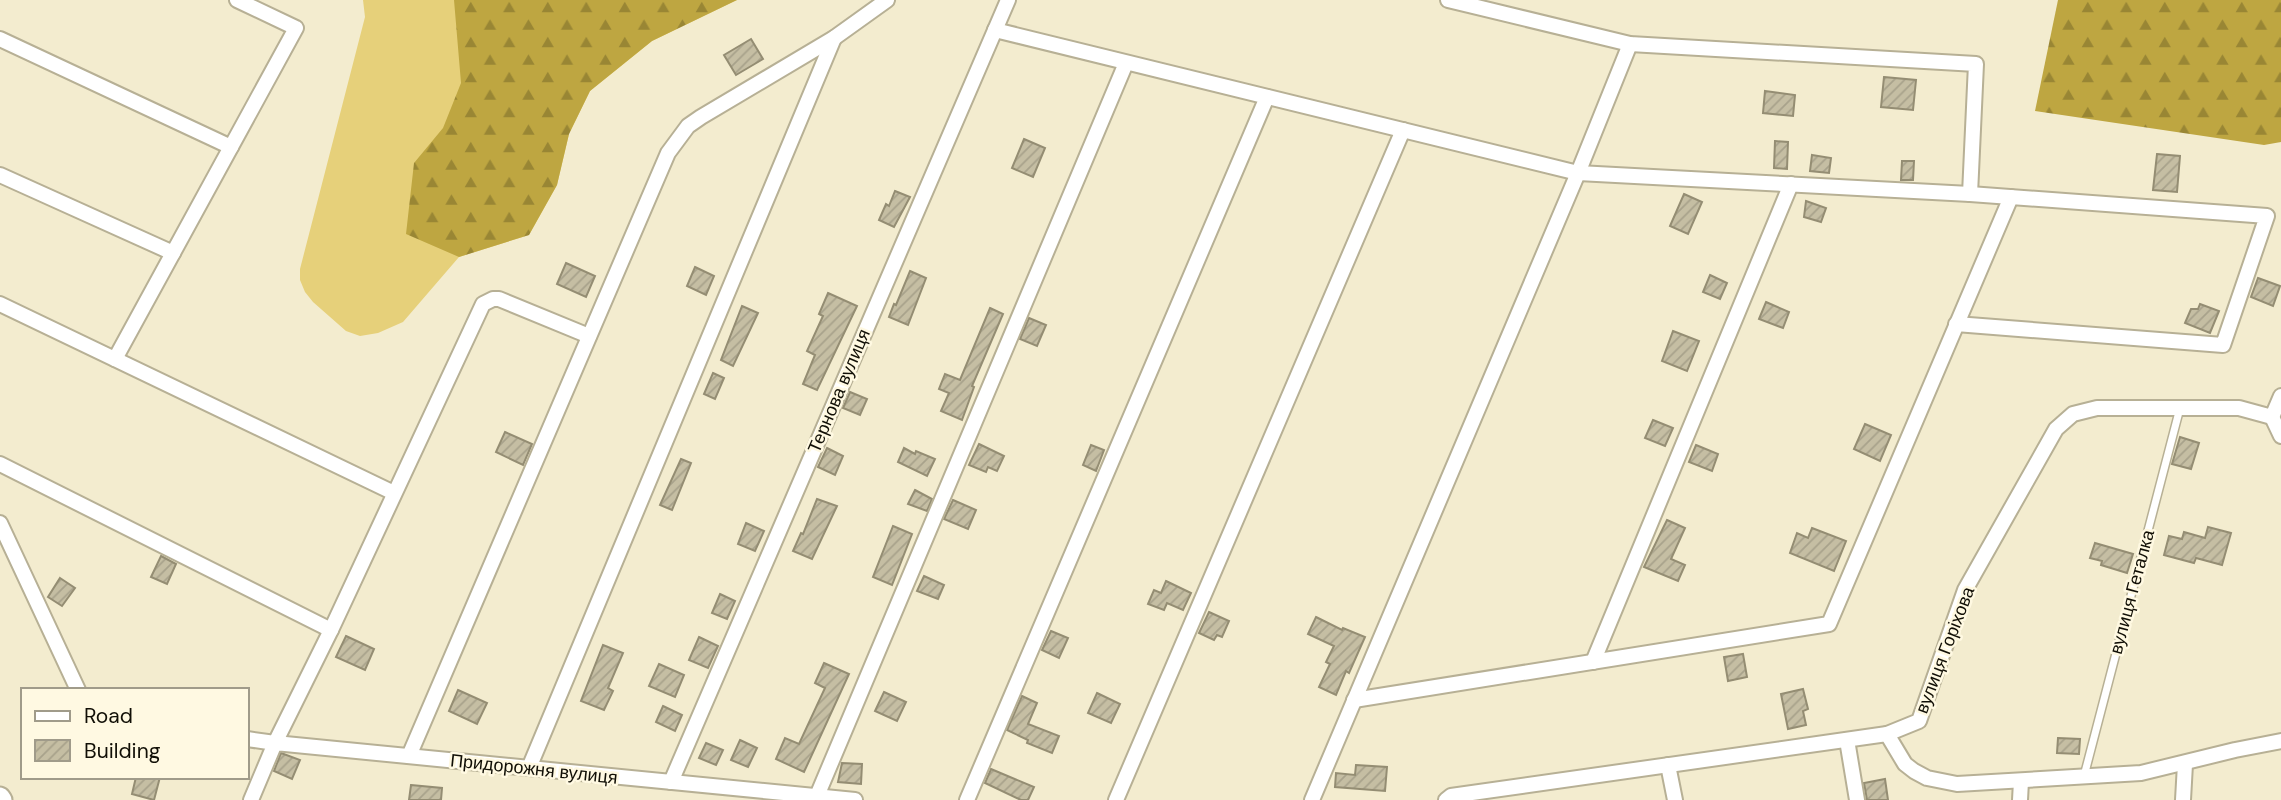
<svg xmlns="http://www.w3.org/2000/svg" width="2281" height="800" font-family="'DM Sans',sans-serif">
<defs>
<pattern id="forest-firs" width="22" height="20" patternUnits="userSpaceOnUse" patternTransform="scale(1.75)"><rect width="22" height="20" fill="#bea641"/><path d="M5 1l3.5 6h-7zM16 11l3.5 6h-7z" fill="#998634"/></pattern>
<pattern id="building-hatch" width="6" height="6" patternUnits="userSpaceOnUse" patternTransform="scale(1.75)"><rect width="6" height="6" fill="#c5bea3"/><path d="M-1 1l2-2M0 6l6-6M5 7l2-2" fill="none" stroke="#a8a28b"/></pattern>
</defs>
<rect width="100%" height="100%" fill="#f3eccf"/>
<path fill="#e6d07a" d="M363,0H737L652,41L590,91L569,134L557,185L529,235L459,257L403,322L378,333L360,336L346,331L313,302L305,292L300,280V269L365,17Z"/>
<g fill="url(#forest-firs)">
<path d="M454,0H737L652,41L590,91L569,134L557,185L529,235L459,257L406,234L414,163L443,128L461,83Z"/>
<path d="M2058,0H2281V142L2264,145L2035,111Z"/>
</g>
<g fill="url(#building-hatch)" stroke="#948d73" stroke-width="2">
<path d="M751,39L763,59L736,75L724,55Z"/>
<path d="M1884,77L1916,80L1913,110L1881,107Z"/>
<path d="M1765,91L1795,95L1793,116L1763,113Z"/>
<path d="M1024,139L1045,148L1033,177L1012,168Z"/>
<path d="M1775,141L1788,142L1787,169L1774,168Z"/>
<path d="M2157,154L2180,156L2177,192L2153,190Z"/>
<path d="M1812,155L1831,158L1829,173L1810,171Z"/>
<path d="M1902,161H1914L1913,180H1901Z"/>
<path d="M895,191L910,197L894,227L879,220L886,204L889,206Z"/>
<path d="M1684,194L1702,202L1688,234L1670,226Z"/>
<path d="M1806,201L1826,208L1821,222L1804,217Z"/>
<path d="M566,263L595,276L586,297L557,284Z"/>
<path d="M695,267L714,276L706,295L687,286Z"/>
<path d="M910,271L926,278L908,325L889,317L894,304L896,305Z"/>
<path d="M1710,275L1727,283L1720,299L1703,292Z"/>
<path d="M2258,278L2280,286L2273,306L2251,297Z"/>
<path d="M828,293L857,306L817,390L803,384L815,355L807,351L823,316L819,314Z"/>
<path d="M1766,302L1789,312L1783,328L1759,319Z"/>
<path d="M2200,304L2219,311L2210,333L2185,323L2191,309H2198Z"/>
<path d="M742,306L758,313L733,366L721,360Z"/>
<path d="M990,308L1003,314L972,386L974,387L962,420L941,411L949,393L939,389L945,374L960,380Z"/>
<path d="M1029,318L1046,325L1037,346L1020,339Z"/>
<path d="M1673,331L1699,341L1687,371L1662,361Z"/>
<path d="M713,373L724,378L715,399L704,394Z"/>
<path d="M850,392L867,399L860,415L843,408Z"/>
<path d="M1653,420L1673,428L1665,446L1645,438Z"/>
<path d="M1865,424L1891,435L1880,461L1854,449Z"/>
<path d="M505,432L532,444L523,465L496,452Z"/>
<path d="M2180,437L2199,443L2191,469L2172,464Z"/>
<path d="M979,444L1004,456L997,471L988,467L986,472L969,465Z"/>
<path d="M1091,445L1104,450L1096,471L1083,465Z"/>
<path d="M1696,445L1718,454L1712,471L1689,462Z"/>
<path d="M827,448L843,456L835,475L818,467Z"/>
<path d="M904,448L915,454L916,451L935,459L927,476L898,462Z"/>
<path d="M681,459L691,463L672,510L660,505Z"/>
<path d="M915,490L932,499L927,511L908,504Z"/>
<path d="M817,499L837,506L812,559L793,551L801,533L803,534Z"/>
<path d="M953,500L976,510L968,529L944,519Z"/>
<path d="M1667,520L1685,528L1671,559L1685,565L1678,581L1644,567Z"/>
<path d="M746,523L764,531L755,551L738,544Z"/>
<path d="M893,526L912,534L892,585L873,577Z"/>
<path d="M2208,527L2231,533L2222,565L2196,558L2194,563L2164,555L2169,536L2182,539L2184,532L2205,538Z"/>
<path d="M1812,528L1846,541L1834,571L1790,553L1797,533L1808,538Z"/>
<path d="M2095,543L2133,554L2127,573L2101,565L2102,561L2090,558Z"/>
<path d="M161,556L176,564L167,584L151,577Z"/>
<path d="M924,576L944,585L938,599L917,591Z"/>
<path d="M60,578L75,588L62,606L48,597Z"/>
<path d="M1166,581L1191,593L1183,610L1167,603L1164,610L1148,604L1154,590L1161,593Z"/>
<path d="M720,594L735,601L727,619L712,613Z"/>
<path d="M1209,612L1229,621L1222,637L1217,635L1214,640L1199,633Z"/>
<path d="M1316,617L1342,630L1343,628L1365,637L1349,673L1346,671L1336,695L1319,687L1330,664L1326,662L1334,646L1308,634Z"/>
<path d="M1051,631L1068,638L1059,658L1042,650Z"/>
<path d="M346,636L374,649L365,670L336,657Z"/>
<path d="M699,637L718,646L708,668L689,660Z"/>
<path d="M603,645L623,653L608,688L613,691L604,710L581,701Z"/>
<path d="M1743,654L1747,677L1728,681L1724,657Z"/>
<path d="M824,663L849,674L804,772L776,759L785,738L799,744L825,688L815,683Z"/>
<path d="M659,664L684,675L675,697L649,686Z"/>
<path d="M1803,689L1808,709L1803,711L1806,725L1788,729L1781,694Z"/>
<path d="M458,690L487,703L477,724L449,711Z"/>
<path d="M884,692L906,702L897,721L875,711Z"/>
<path d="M1097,693L1120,704L1111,723L1088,713Z"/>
<path d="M1022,696L1037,703L1028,724L1059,736L1052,753L1027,743L1028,740L1007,730Z"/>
<path d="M663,706L682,715L675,731L656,722Z"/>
<path d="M2058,738L2080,739L2079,754L2057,753Z"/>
<path d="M740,740L757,748L748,767L731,760Z"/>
<path d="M706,743L723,750L716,765L699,758Z"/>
<path d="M281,753L300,760L292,779L274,771Z"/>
<path d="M842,763L862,764L861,784L838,782Z"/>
<path d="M1356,765L1387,767L1385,791L1335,787L1336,773L1355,775Z"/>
<path d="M991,769L1034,787L1028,800H1021L985,783Z"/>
<path d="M136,777H160L154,800L132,794Z"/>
<path d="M1885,779L1888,800H1867L1864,783Z"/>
<path d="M411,785L442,788L441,800H409Z"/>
</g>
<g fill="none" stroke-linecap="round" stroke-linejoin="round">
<defs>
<path id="lane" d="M2084,776L2180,408"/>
<g id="street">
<path d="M1448,0L1630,44L1976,64L1970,194"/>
<path d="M995,30L1578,173L1970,194L2267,216L2223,345L1956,324"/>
<path d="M0,39L231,147"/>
<path d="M0,175L173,253"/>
<path d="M0,304L394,493"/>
<path d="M115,359L296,28L237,0"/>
<path d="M2272,417L2281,396"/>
<path d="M2272,417L2281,436"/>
<path d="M0,464L331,630"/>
<path d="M0,523L78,690"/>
<path d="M1593,662L1791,184"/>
<path d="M1354,700L1829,624L2011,197"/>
<path d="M1887,734L1905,764L1914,771L1927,778L1957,784L2141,773L2235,750L2281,741"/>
<path d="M247,739L275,743L331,630L483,304L493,299H499L589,336"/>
<path d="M1847,740L1857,800"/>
<path d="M409,756L668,153L688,126L701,117L834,38L887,0"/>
<path d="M1668,765L1675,800"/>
<path d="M529,768L834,38"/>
<path d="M671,782L1008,0"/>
<path d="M817,796L1126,63"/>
<path d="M251,800L275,743L855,800"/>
<path d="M967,800L1267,97"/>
<path d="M1116,800L1403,130"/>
<path d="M1312,800L1578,173L1630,44"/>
<path d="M1446,800L1451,796L1887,734L1919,721L1965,590L2056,429L2073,414L2097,408H2239L2272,417"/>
<path d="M2020,800L2021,781"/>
<path d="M2183,800L2185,764"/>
</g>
<path id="secondary" d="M0,797L2,800"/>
</defs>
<use href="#lane" stroke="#b7b095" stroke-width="10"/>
<use href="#street" stroke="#b7b095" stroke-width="18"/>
<use href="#secondary" stroke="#b7b095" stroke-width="23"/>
<use href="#lane" stroke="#fff" stroke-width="7"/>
<use href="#street" stroke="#fff" stroke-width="14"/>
<use href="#secondary" stroke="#fff" stroke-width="19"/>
</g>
<g text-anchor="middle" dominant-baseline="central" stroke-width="5" stroke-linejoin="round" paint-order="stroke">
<g font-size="18" fill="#110f06" stroke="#fff9e2">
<text transform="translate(839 391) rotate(-67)">Тернова вулиця</text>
<text transform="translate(2132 592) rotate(-75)">вулиця Геталка</text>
<text transform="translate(1945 650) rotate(-69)">вулиця Горіхова</text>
<text transform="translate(534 769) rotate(6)">Придорожня вулиця</text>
</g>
</g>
<rect x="21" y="688" width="228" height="91" fill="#fff9e2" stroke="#a09b8a" stroke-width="2"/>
<rect x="35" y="711" width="35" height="10" fill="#ffffff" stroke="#a09b8a" stroke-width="2"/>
<text x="84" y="723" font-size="21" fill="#110f06">Road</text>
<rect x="35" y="740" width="35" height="21" fill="url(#building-hatch)" stroke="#a09b8a" stroke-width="2"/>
<text x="84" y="758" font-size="21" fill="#110f06">Building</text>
</svg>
